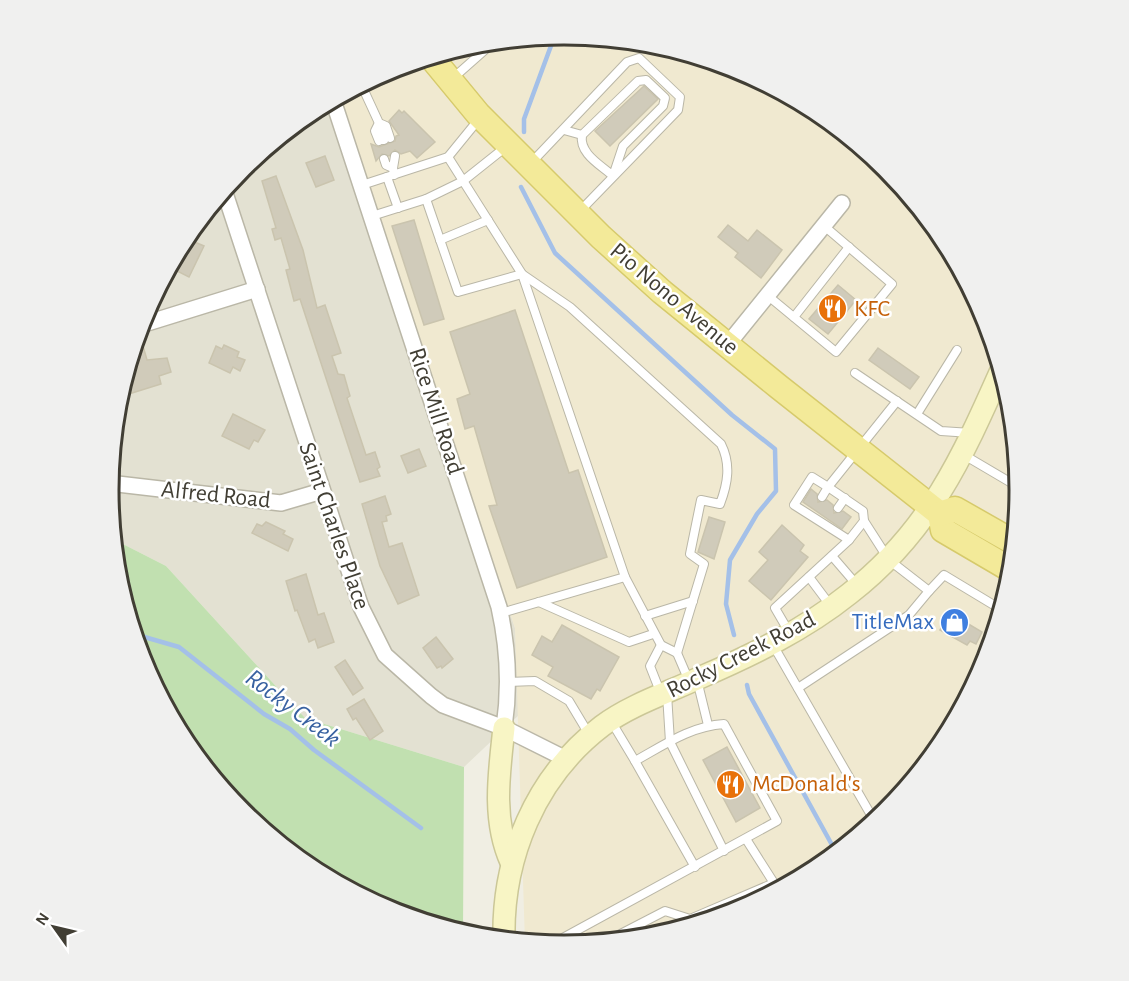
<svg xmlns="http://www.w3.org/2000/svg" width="1129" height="981" font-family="'Alegreya Sans',sans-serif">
<rect width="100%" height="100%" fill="#f0eee3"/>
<path fill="#e3e1d2" d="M337,97L515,628L520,714L464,767L305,718L166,566L113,539L109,490L117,401L143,316L186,237L242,168L311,111Z"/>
<path fill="#f0e9d0" d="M565,35L654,43L739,69L818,112L887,168L944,237L986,316L1012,402L1020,491L1012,580L986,665L943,744L887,813L818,870L739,912L653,938L565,946L525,943L515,628L337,97L390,69L476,43Z"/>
<path fill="#c1e0b0" d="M113,539L166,566L305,718L464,767L463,931L396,901L378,905C355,893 330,883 309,868C200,789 127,674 113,539Z"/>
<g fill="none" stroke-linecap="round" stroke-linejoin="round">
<g stroke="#a4c0e8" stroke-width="4.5">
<path d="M524,132V119L555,35"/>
<path d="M521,187L555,253L732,415L775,449L776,491L757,514L730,560L726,604L734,635"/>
<path d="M134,634L179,647L264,714L290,729L314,750L421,828"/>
<path d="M747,685L749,694L837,854"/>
</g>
</g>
<g fill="#d0cbba" stroke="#cac4ae" stroke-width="1.5">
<path d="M644,86L658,99L610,146L595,131Z"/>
<path d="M399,110L402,113L404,111L435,142L417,158L410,151L401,154L395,150L389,156L382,154L376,161L371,144L379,147L395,141L396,136L399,135L389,121Z"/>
<path d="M325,156L334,180L316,187L306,163Z"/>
<path d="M276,176L303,250L317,308L325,305L341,353L332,356L338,374L344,375L350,396L347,398L366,455L375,452L380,467L377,469L380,476L360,482L300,299L294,301L286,270L290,269L281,238L275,240L272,229L276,228L262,181Z"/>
<path d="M414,220L444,319L424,325L392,226Z"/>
<path d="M728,225L748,241L757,230L782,250L761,278L735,257L738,253L718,237Z"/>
<path d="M185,238L204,246L189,277L177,271L181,263L173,260Z"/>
<path d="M838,285L856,300L828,334L809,319Z"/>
<path d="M515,310L569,473L578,470L607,557L517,588L489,506L497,505L474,426L465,429L457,399L470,394L450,332Z"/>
<path d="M224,345L239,352L237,357L245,360L240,371L233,367L230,373L209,363L216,346L222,349Z"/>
<path d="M143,346L147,360L167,358L171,372L159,376L161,384L119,397L133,349Z"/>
<path d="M878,348L919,377L910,389L869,360Z"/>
<path d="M233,414L265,430L258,442L254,440L249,449L222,436Z"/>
<path d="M419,449L426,466L408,473L401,456Z"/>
<path d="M811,489L817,494L818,502L827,500L833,505L834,513L843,511L851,517L842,529L803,502Z"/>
<path d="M385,496L391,514L386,516L387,521L382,522L389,547L402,543L419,595L398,604L380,566L362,504Z"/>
<path d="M709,517L725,522L714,559L698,552Z"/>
<path d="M266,522L285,531L283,534L293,539L288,551L252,533L257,524L262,526Z"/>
<path d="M782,525L804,545L800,551L808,557L771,600L749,581L768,560L759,552Z"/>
<path d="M306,574L318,615L324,613L334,642L318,648L315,639L309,642L297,610L295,611L286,581Z"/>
<path d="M950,613L982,632L976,644L970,641L967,645L940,630Z"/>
<path d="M562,625L619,657L600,691L597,689L591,699L548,676L553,667L532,655L542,636L552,642Z"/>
<path d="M436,637L453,659L442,668L441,666L437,668L423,648Z"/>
<path d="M345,660L363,688L353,695L335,667Z"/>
<path d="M364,699L383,731L370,740L356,718L353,720L347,709Z"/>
<path d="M727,747L760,808L736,822L703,760Z"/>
</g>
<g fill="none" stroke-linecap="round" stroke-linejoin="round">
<defs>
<g id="lane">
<path d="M452,79L495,41"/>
<path d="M646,80L665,98L663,106L623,146L613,176C601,165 579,154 582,135L638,81Z"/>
<path d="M361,84L379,123L386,126L390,138"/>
<path d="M564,130L582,135"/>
<path d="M379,141L375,131L379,123L384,140"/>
<path d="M448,157L522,274L625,577L661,645"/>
<path d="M384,159L386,165L393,168L394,175"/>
<path d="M532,162L627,62L639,58L680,97L678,110L580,211"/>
<path d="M393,168L395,156"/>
<path d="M387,177L398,208"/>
<path d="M362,185L448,157L479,119"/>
<path d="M426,199L458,292L522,274L570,307L721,444C731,464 728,483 720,504L701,500L690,554L704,564L677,653"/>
<path d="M372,216L426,199L463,181L507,146"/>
<path d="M440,240L488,220"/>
<path d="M767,295L836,352L892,284L823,225"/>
<path d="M794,317L849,247"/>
<path d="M855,373L941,431L971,433"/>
<path d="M917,414L957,350"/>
<path d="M964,455L1020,488"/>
<path d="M822,497L828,487L863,511L864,521L849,540"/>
<path d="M838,508L845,498"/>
<path d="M832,556L857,585"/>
<path d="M809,577L830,605"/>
<path d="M929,591L944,575L1002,610"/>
<path d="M539,602L629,642L653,634"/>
<path d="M501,613L625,577"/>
<path d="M645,616L693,601"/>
<path d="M789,632L775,608L849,540L794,505L812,477L828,487L897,401"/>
<path d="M773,645L875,822"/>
<path d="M697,680L708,725"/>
<path d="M507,682L535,681L569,701L590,736"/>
<path d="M798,688L909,615L929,591L889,560L864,521"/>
<path d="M661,694L650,666L661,645L677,653L689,681"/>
<path d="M667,694L670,742L724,851"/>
<path d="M635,761L695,867"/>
<path d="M746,839L779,891"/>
<path d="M605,942L665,911L690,919L774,883"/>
<path d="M550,945L777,821L724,724C691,726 664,745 635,761L611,721"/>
</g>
<g id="street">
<path d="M333,100L499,607C508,647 510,688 504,728"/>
<path d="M224,190L361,607L385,655L431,696L443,705L504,728L568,760"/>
<path d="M141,325L257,289"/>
<path d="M728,344L842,203"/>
<path d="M109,483L281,503L322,491"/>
</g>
<g id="secondary">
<path d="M504,728C499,773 492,820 511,862"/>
<path d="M504,940C502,858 535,777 602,726C630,705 667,693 699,678C752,655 804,630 849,594C929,532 962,458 1002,368"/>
</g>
<g id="primary">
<path d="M431,57L478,114L601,237L662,292L779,387L940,514L943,530L1013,571"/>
<path d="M940,514L955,509L1015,543"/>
</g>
</defs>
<use href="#lane" stroke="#bab7a7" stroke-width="10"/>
<use href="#street" stroke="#bab7a7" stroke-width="18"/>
<use href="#secondary" stroke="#cbc797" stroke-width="24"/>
<use href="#primary" stroke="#d6ca6b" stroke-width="27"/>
<use href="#lane" stroke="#fff" stroke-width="8"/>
<use href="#street" stroke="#fff" stroke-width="15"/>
<use href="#secondary" stroke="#f8f5c5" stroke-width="21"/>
<use href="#primary" stroke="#f3ea99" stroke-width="24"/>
</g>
<defs>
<symbol id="restaurant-disc" viewBox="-11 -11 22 22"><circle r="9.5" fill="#e8710a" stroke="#fff"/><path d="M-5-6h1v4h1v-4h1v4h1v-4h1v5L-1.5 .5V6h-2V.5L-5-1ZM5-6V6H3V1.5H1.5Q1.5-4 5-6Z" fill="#fff"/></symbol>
<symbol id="shop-disc" viewBox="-11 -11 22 22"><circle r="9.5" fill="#3f7fe0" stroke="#fff"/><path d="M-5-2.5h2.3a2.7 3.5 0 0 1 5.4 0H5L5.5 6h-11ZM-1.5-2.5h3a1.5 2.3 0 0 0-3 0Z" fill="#fff"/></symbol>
</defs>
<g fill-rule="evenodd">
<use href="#restaurant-disc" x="816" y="292" width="33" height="33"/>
<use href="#shop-disc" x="938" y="606" width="33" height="33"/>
<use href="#restaurant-disc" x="714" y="768" width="33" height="33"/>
</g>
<g text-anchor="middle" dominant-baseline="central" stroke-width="5" stroke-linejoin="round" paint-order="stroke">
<g font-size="24" fill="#413e34" stroke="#fff">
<text transform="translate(674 299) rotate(40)">Pio Nono Avenue</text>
<text transform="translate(436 411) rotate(72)">Rice Mill Road</text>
<text transform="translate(216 495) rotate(6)">Alfred Road</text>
<text transform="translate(334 526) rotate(71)">Saint Charles Place</text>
<text transform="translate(741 655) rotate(-27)">Rocky Creek Road</text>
</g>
<g font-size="24" fill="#c56008" stroke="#fff" text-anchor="start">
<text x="854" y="309">KFC</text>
<text x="752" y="784">McDonald's</text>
</g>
<g font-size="24" fill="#366cbe" stroke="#fff" text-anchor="end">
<text x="934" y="622">TitleMax</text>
</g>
<g font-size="26" font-style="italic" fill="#3962a1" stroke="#fff">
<text transform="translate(293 708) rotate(37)">Rocky Creek</text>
</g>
</g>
<path d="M0 0H1129V981H0ZM119 490a445 445 0 1 1 890 0a445 445 0 1 1-890 0Z" fill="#f0f0ef" fill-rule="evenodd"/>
<path fill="none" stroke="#413e34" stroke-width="3" d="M119 490a445 445 0 1 1 890 0a445 445 0 1 1-890 0Z"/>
<g transform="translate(54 927) rotate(304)" stroke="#ffffff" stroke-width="4.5" paint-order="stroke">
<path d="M0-4.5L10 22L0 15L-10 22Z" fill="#413e34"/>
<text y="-9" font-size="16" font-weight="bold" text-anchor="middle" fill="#413e34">N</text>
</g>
</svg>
